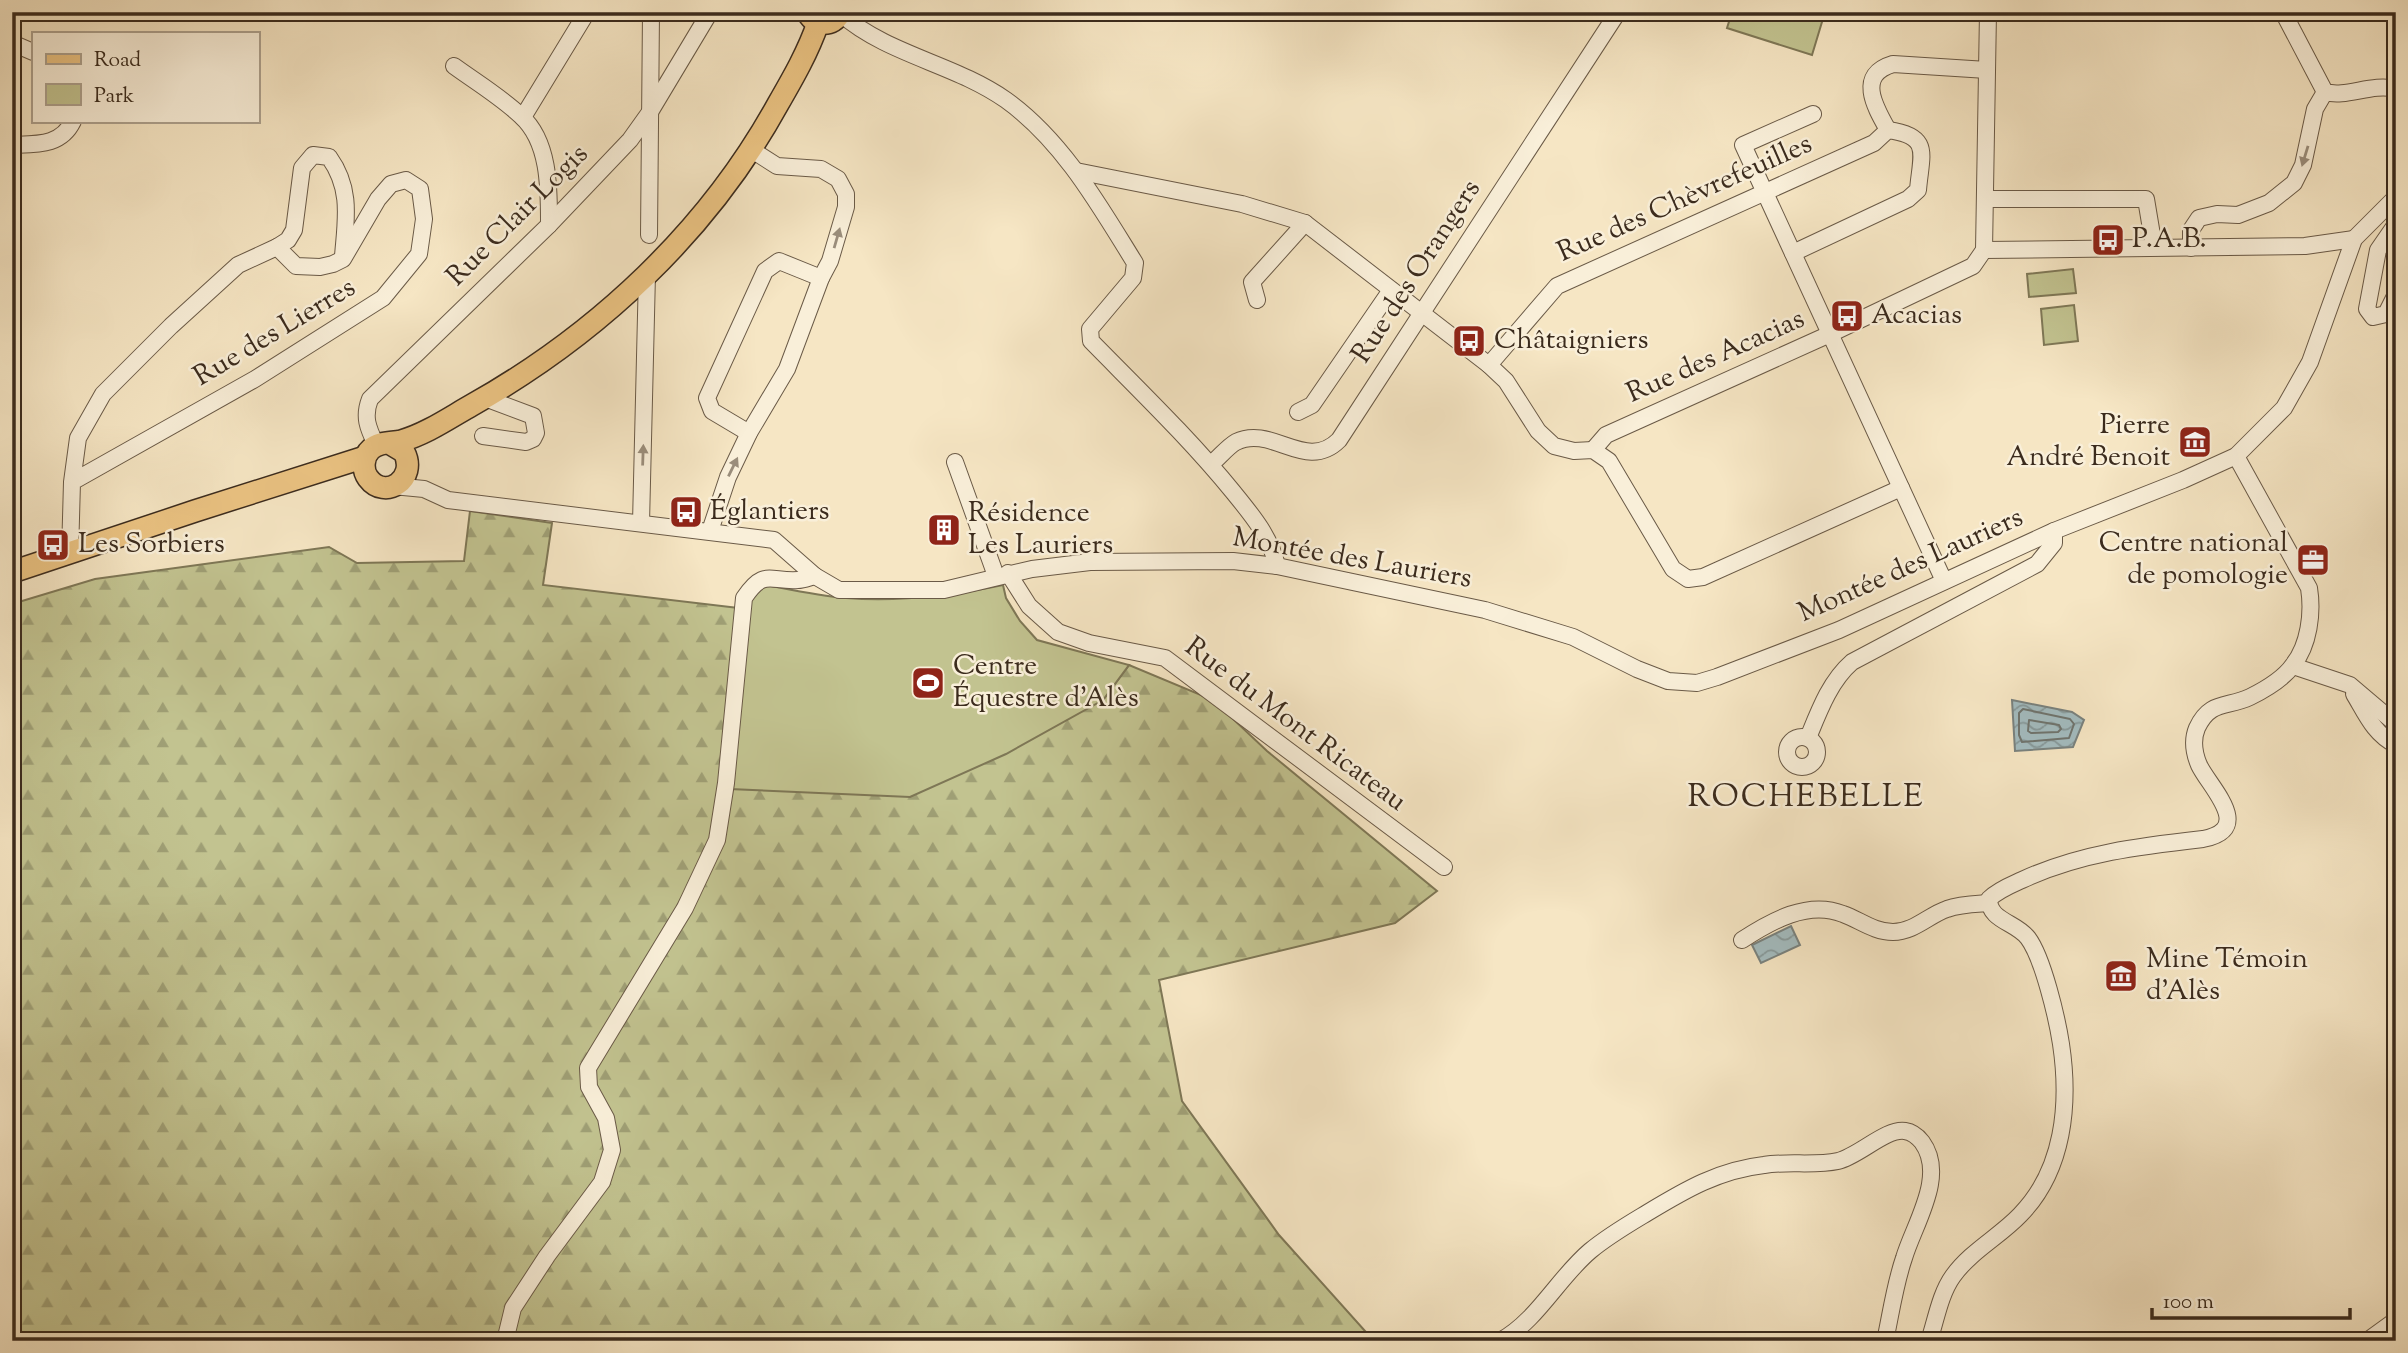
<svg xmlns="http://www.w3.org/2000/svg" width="2408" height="1353" font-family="'Sorts Mill Goudy',serif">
<defs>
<pattern id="forest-firs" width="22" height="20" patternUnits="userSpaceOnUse" patternTransform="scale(1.75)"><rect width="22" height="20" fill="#c2c390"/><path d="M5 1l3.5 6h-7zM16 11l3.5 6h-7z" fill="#9f9f75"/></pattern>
<pattern id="water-waves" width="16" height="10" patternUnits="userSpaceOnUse" patternTransform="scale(1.75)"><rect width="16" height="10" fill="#a3bcc0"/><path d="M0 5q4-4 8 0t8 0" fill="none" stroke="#86999b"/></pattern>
</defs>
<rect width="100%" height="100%" fill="#f6e6c4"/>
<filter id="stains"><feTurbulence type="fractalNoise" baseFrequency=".00286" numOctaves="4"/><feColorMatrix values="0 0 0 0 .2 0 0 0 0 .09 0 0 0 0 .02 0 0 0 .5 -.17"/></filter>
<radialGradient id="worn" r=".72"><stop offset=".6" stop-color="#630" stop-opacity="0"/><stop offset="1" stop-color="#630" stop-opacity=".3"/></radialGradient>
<path fill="url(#forest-firs)" stroke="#7e7756" stroke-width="2" d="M470,511L552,523L543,585L747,609L1103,700L1129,665L1213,700L1267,751L1437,891L1395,923L1159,980L1182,1101L1279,1235L1374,1341H12V604L95,579L329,547L357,563L464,561Z"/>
<g fill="#c2c390" stroke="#7e7756" stroke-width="2">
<path d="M1732,12H1825L1812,55L1727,28Z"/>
<path d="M2073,269L2076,293L2029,297L2027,274Z"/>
<path d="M2074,305L2078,341L2044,345L2041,309Z"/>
<path d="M766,585C792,590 819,596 846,598C900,602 951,596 1003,585L1006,598L1020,621L1037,640L1129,665L1103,700L1006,754L910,797L730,789L749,595Z"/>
</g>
<g fill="url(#water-waves)" stroke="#79827f" stroke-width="2">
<path d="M2012,700L2072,712L2084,720L2073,747L2015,751Z"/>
<path d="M1791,926L1800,945L1761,963L1752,945Z"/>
</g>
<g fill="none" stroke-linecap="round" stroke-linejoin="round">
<g stroke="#6f746e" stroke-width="2">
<path d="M2023,709L2070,719L2074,724L2069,738L2022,742L2019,735V713Z"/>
<path d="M2029,720L2059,725L2061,729L2058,732L2031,733L2028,731Z"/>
</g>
<defs>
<g id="minor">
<path d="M2283,12L2325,92C2347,98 2371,83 2396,89"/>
<path d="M841,14C888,55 955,64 1006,100C1063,141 1099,205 1135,263L1133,278L1090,329L1091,341C1140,391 1190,439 1234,493C1252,515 1271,538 1277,566"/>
<path d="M12,43L33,52"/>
<path d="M454,66C476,82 501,97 521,116C550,142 549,190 549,225"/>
<path d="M1813,114L1743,145L1944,581"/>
<path d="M523,117L587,12"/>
<path d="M1888,130C1875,107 1856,75 1893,64L1987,70"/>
<path d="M12,145C37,144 61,146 73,121"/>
<path d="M1076,171L1242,204L1305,223L1489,365L1506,381L1538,431L1554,446L1574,451L1593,450L1609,461L1673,569L1688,579L1703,577L1901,488"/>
<path d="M1985,199H2146L2154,247"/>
<path d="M2396,224L2378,250L2367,309L2373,317L2386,314L2396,294"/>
<path d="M649,235L651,12"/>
<path d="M277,247L288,240L294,230L302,168L313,155L329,157C352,189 346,219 343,256"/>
<path d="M2191,248V230L2199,218L2217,214L2238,215L2269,203L2294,183L2303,165L2315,109L2325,92"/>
<path d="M1984,250L2305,246L2354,239"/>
<path d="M1257,300L1252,282L1305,223"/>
<path d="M12,340H13"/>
<path d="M1489,365L1557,286L1874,143L1888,130C1932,136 1921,154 1918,190L1908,199L1793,253"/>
<path d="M1298,412L1312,405L1391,290"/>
<path d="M749,433L712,411L707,398L765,271L779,261L821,278"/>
<path d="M483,436L526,442L533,439L536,433L533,416L485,398"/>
<path d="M376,445C368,428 363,417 370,399L549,225L630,140L650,112L710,12"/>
<path d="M1593,450L1606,435L1830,334L1973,266L1984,250L1988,12"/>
<path d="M955,462L996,576"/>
<path d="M1211,464C1219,458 1227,447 1236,442C1272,424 1306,473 1339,440L1618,12"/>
<path d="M393,486L424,489L448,500L774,540L815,576L839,590H944L1032,569L1090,562L1233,561L1277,566L1485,610L1573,637L1637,669L1668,681L1697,683L1717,677L1839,630L2054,531L2183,480L2236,456L2284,408L2310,362L2354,239L2396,197"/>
<path d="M641,523L647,274"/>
<path d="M710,531L728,477L749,433L787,369L821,278L830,261L846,207V194L838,179L821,169L777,166L752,150"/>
<path d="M70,554L72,482L78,438L103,394L171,326L238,265L277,247L296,266L320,267L333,264L343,259L378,199L391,184L406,180L420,189L424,219L419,254L383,298L255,379L72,482"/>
<path d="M1008,573L1029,606L1058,632L1089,643L1165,658L1444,867"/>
<path d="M2293,666L2350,685L2396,724"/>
<path d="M2354,694C2366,714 2374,734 2396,745"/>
<circle cx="1802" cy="752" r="15"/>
<path d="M1808,738C1819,711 1830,681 1852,662L2037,564L2054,543V531"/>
<path d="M1742,940C1771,921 1808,900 1843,914C1860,920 1874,932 1893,932C1914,932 1929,915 1947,909C1960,904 1975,904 1989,903"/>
<path d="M505,1341L513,1308L547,1256L602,1182L612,1150L606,1118L589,1087L588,1068L685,908L717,840L726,783L744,598C764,568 770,582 798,580C804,580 810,577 815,576"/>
<path d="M1500,1341C1537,1321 1558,1278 1590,1251C1608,1236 1627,1225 1647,1213C1685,1190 1719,1170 1764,1165C1788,1161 1815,1166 1838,1161C1859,1156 1886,1128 1905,1131C1912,1132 1918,1137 1922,1142C1947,1176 1914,1224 1904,1258C1895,1284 1891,1313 1885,1341"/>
<path d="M1929,1341C1936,1320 1940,1294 1953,1276C1971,1251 1999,1237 2020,1215C2064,1170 2070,1104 2061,1044C2057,1018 2043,958 2028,938C2016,922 1989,921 1989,899C1998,890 2011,885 2022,880C2080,853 2141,846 2203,839C2255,829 2210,788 2199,765C2194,753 2192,740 2197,728C2210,700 2227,708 2250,697C2264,690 2284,678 2293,665C2309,645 2313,613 2309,588L2236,456"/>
<path d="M2367,1341L2396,1320"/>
</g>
<g id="major">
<path d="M807,12C816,27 832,27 841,12"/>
<path d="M389,443L404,452C418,479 385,501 368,478C362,470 363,456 371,449C379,442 390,443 401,441C426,434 449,418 472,405C598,334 708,231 778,104C793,78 808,52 818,23"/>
<path d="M12,572L195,511L365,457"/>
</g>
</defs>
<use href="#minor" stroke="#6a5a47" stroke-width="18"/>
<use href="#major" stroke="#3b2b1d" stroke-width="24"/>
<use href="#minor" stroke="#f9efd9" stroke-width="16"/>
<use href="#major" stroke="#ebc382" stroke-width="21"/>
</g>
<defs><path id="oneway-solid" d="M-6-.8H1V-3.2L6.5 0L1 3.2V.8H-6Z" transform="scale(1.75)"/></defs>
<g fill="#9a8d7b">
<use href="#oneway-solid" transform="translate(2305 156) rotate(107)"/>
<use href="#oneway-solid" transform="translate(837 238) rotate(-74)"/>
<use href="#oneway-solid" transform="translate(643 455) rotate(-88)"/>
<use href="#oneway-solid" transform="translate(733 467) rotate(-64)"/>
</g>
<defs>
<symbol id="bus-square" viewBox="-11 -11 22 22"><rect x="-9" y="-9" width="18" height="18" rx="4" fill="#8f2418" stroke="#f9efd9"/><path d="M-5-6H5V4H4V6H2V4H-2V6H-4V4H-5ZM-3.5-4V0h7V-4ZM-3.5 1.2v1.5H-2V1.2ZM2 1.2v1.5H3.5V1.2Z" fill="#fff"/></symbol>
<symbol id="museum-square" viewBox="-11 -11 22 22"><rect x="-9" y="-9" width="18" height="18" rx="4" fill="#8f2418" stroke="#f9efd9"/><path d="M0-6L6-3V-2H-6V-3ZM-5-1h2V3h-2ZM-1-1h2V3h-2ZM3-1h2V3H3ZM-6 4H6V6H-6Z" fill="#fff"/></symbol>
<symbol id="building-square" viewBox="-11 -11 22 22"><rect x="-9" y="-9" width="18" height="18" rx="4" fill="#8f2418" stroke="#f9efd9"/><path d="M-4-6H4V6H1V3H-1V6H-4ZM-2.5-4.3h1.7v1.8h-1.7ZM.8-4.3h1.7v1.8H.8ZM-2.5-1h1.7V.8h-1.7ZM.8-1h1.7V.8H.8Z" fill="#fff"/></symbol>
<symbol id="office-square" viewBox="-11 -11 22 22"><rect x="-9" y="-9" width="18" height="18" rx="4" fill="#8f2418" stroke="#f9efd9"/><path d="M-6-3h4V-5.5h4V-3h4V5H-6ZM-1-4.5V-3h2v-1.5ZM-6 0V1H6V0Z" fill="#fff"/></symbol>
<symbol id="stadium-square" viewBox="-11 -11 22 22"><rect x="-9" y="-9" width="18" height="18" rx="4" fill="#8f2418" stroke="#f9efd9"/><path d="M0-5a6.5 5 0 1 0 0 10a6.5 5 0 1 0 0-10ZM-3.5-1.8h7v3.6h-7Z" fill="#fff"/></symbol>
</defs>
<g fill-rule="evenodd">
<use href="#bus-square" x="2089" y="221" width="38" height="38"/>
<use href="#bus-square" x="1828" y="297" width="38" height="38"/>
<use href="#bus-square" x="1450" y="322" width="38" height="38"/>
<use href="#museum-square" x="2176" y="423" width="38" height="38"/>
<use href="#bus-square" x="667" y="493" width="38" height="38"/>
<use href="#building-square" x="925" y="511" width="38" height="38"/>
<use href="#bus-square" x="34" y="526" width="38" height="38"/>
<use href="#office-square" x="2294" y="541" width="38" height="38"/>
<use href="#stadium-square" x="909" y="664" width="38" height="38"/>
<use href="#museum-square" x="2102" y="957" width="38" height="38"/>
</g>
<g text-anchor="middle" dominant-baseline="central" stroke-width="5" stroke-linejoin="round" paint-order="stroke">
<g font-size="28" fill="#3b2b1d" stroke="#f9efd9">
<text transform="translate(1685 199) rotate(-24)">Rue des Chèvrefeuilles</text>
<text transform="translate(518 216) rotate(-45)">Rue Clair Logis</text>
<text transform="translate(1417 272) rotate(-57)">Rue des Orangers</text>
<text transform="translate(275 333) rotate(-31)">Rue des Lierres</text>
<text transform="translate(1716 357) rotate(-24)">Rue des Acacias</text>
<text transform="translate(1352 559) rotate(10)">Montée des Lauriers</text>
<text transform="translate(1911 566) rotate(-24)">Montée des Lauriers</text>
<text transform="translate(1295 725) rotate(37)">Rue du Mont Ricateau</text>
</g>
<g font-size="28" fill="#3b2b1d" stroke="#f9efd9" text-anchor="start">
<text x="2132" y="240">P.A.B.</text>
<text x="1871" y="316">Acacias</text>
<text x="1494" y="341">Châtaigniers</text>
<text x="2170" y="426" text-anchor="end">Pierre<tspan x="2170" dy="32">André Benoit</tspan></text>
<text x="710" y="512">Églantiers</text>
<text x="968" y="514">Résidence<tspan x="968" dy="32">Les Lauriers</tspan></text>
<text x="2288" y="544" text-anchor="end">Centre national<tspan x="2288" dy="32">de pomologie</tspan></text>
<text x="78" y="545">Les Sorbiers</text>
<text x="953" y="667">Centre<tspan x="953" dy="32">Équestre d'Alès</tspan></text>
<text x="2146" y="960">Mine Témoin<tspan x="2146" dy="32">d'Alès</tspan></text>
</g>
<g font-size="32" letter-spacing="2" fill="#3b2b1d" stroke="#f9efd9">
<text x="1806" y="798">ROCHEBELLE</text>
</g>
</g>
<rect width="2408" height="1353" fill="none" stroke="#f6e6c4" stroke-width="42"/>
<rect x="14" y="14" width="2380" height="1325" fill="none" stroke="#3b2b1d" stroke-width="3.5"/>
<rect x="21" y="21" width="2366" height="1311" fill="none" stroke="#3b2b1d" stroke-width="2"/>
<rect x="32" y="32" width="228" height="91" fill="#f9efd9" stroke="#ada18e" stroke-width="2"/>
<rect x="46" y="54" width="35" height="10" fill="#ebc382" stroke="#ada18e" stroke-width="2"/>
<text x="94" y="66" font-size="21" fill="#3b2b1d">Road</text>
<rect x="46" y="84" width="35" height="21" fill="#c2c390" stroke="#ada18e" stroke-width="2"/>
<text x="94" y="102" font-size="21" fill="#3b2b1d">Park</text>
<path d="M2152 1308v10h198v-10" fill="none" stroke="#3b2b1d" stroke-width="3.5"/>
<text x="2163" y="1308" font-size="21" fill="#3b2b1d" stroke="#f9efd9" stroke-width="5" paint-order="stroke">100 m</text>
<rect width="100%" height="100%" filter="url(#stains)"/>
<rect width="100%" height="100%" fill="url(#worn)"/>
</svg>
